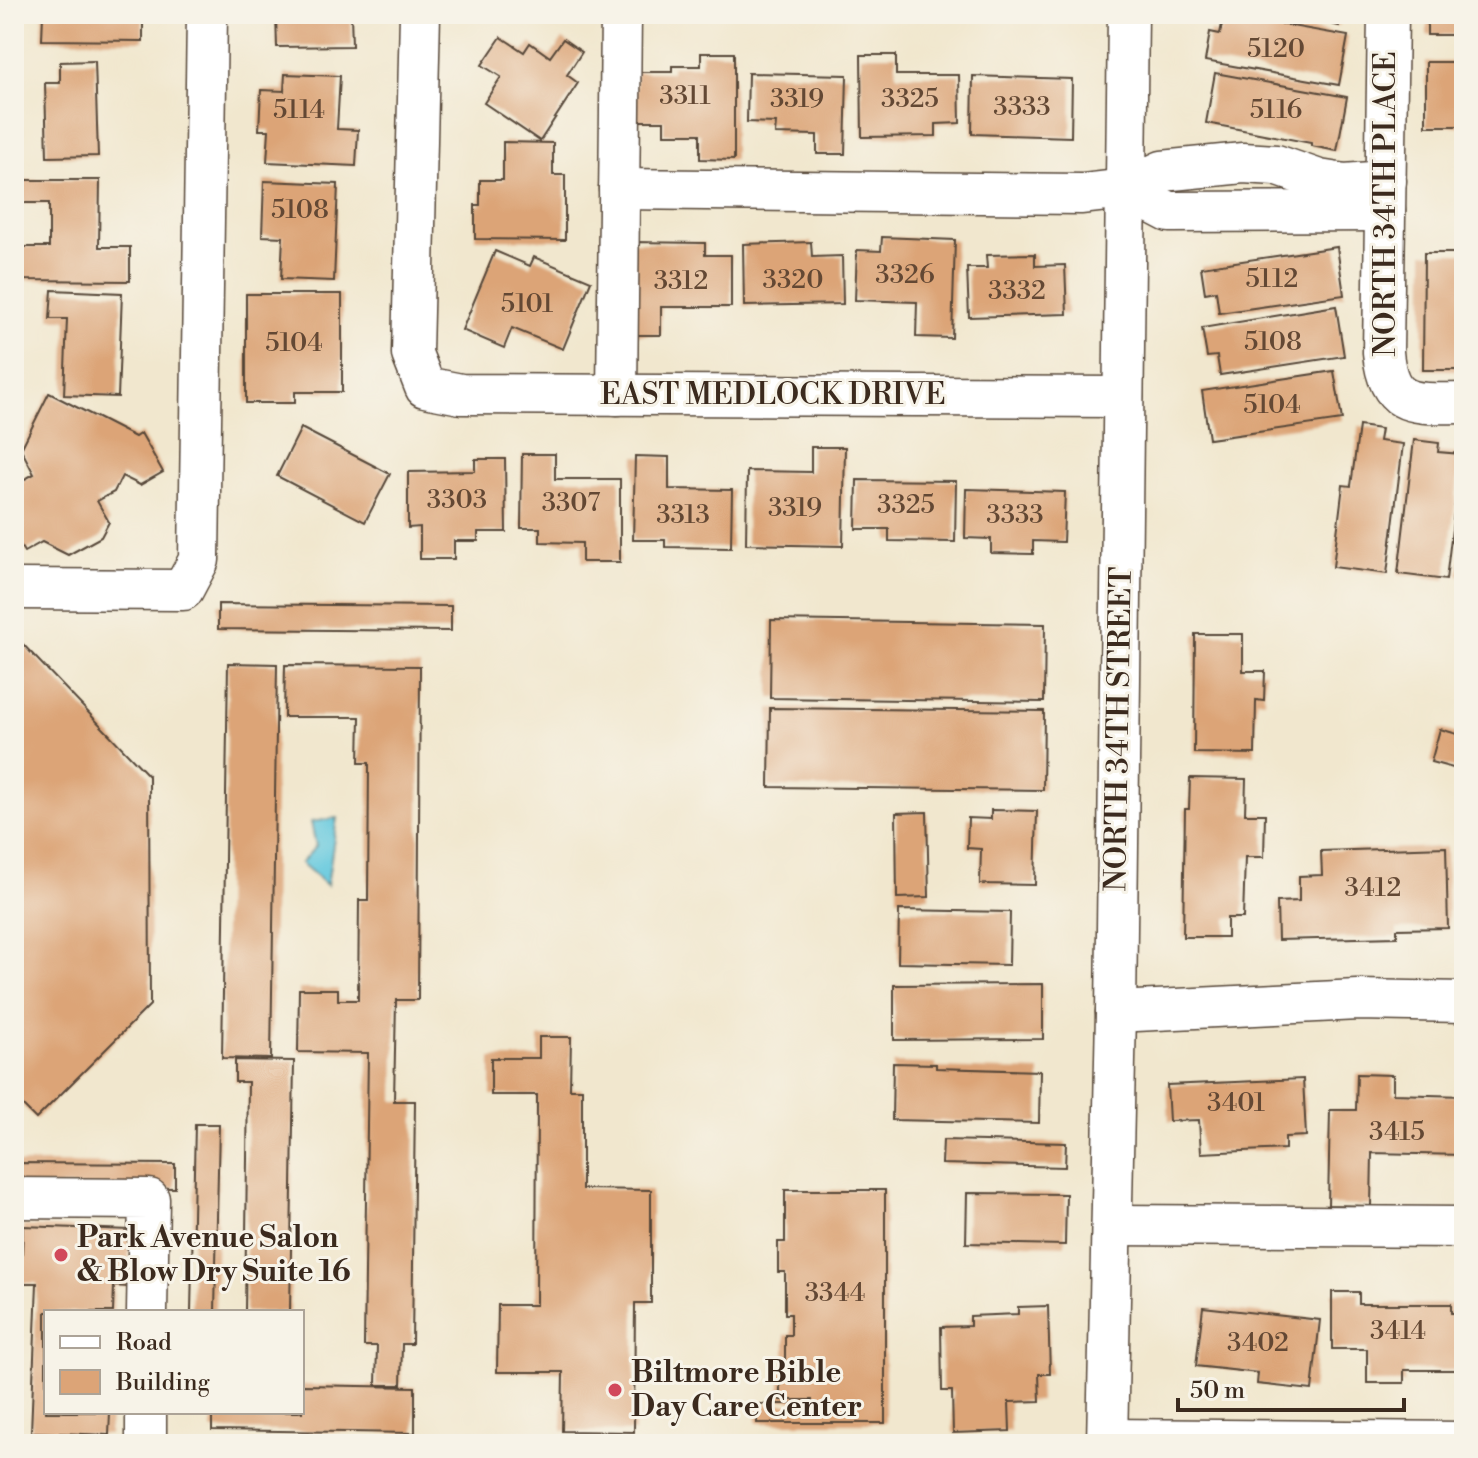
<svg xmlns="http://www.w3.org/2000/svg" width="1478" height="1458" font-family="'Libre Bodoni',serif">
<rect width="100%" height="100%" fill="#f7f3e8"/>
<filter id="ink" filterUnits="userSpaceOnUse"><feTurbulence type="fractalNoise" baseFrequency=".0125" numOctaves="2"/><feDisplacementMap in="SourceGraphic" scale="16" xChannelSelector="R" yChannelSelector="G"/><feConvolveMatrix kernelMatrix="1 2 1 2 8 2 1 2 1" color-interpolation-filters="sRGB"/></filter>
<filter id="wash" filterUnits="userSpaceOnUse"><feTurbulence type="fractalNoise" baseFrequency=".006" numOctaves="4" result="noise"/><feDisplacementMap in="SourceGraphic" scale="32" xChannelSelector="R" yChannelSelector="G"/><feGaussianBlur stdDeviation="1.8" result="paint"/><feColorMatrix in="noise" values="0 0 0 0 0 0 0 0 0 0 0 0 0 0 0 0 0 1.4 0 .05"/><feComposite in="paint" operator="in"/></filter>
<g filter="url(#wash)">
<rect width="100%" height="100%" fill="#f1e7ce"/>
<path fill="#61c8de" stroke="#4e797e" stroke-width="2" d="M337,818L327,885L301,863L316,846L311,822Z"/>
<g id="blocks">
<g fill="#dca477">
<path d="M43,14H128L127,17H143V41L42,40Z"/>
<path d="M276,14H351L352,46L277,47Z"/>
<path d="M1224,14L1348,36L1339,85L1205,61L1210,32L1220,34Z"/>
<path d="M1289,14H1342L1339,26Z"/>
<rect x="1427" y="14" width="37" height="21"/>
<path d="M501,37L524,52L530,43L550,57L563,39L582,52L567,75L578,83L540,141L484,103L501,77L482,65Z"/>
<path d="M701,53H734V160L700,159V134H664V121H636V72H672V66H701Z"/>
<path d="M861,55H896V75H959L960,123L936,124V136L862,137Z"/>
<path d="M95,61L98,156L47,157L45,83H60V62Z"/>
<rect x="1426" y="62" width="38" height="64"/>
<path d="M748,73L847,75L845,154H817V135L775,134L776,123L747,122Z"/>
<path d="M1215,73L1347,97L1337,151L1311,146V143L1206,123Z"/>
<path d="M285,74L340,76L337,129L358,130L356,166L267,162L269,130H259L261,90L284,91Z"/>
<path d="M973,76L1072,79L1071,137L972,134Z"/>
<path d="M503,142L553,143V175H565V240L475,239V205H480V180H503Z"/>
<path d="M23,180H100L99,247H130V281L21,280L22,247H49V203H23Z"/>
<path d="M264,181L338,184L334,281L281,279L283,237L262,236Z"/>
<path d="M882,237L955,240L952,338L916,337L917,302L855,300L857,250L881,251Z"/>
<path d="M631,242L705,243V255H731V307H661V335H631Z"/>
<path d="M811,242L812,257L842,256L843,304L744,306L743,244Z"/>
<path d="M1337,247L1344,295L1219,313L1216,291L1205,293L1201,267Z"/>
<path d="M495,251L530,266L534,257L591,281L563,349L512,328L504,348L462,330Z"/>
<path d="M1424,253H1464V370H1423Z"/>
<path d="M1035,254V266L1065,265L1067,314L969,317L967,268H987L986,255Z"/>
<path d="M52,290L122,293L118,397L64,395L67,319H50Z"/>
<path d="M246,294H342V392H295V403H246Z"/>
<path d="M1336,306L1344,356L1220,375L1217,356L1207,357L1202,328Z"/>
<path d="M1334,371L1342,420L1209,439L1202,391Z"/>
<path d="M49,393L135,437L141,433L163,472L140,485L122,476L114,492L97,501L109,522L101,537L68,555L42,542L24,552L14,535V485L34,474L21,449Z"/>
<path d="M1359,426L1381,429L1379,441L1403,444L1387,574L1333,567L1343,485L1351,486Z"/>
<path d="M301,428L390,474L365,522L277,476Z"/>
<path d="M1414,440L1439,443L1438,452L1461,454L1446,580L1398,574Z"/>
<path d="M811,447H845L843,546L746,544L747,471L811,472Z"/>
<path d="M522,454H555V479H620V562H582V543L540,542V528H521Z"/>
<path d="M635,456L669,457V489L732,490L731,548L665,547V540H633Z"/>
<path d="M475,459H505L506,532H478V541H454V559H420V527L408,528V472L475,471Z"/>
<path d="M857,480L956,481L955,542L889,541V529H856Z"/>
<path d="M966,489L1065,492L1063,542L1033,541V554L991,553V539L965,538Z"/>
<path d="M1462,543H1464V576L1458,575Z"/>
<path d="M218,604L451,606V631L218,629Z"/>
<path d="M771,620L1045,624L1044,702L770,698Z"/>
<path d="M1195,634H1243V671H1265L1264,701L1256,700L1255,754L1194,753Z"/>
<path d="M14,639H18L149,776L150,1005L36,1119L14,1097Z"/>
<path d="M228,663L277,664L271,1059L222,1058Z"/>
<path d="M285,665L420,666L418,1000H396L394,1101H415L412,1344H402L401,1385H376L377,1346H364L368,1053L298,1052L299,989H338V1000H358L359,900H368L369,763H359L360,717H284Z"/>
<path d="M770,708L1044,711L1043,790L769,787Z"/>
<path d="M1440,729L1464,736V771L1431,762Z"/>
<path d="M1190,778L1246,779L1245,814H1265L1264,857H1245L1243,918H1227V937H1183L1185,809H1189Z"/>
<path d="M991,810L1037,811L1035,885L980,884L981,849L967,848L968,818L991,819Z"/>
<path d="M927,812L929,897L897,898L896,813Z"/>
<path d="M1446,847L1448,928L1397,929V937L1278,940L1277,902L1299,901V876L1322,875L1321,851Z"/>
<path d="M899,910L1010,912L1009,965L898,963Z"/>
<path d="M1043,984V1039L894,1040V985Z"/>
<path d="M539,1037H571L570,1089H582V1189L651,1190V1303H635L634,1432L562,1431L563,1372H497L498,1305H536L537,1095H491V1058H539Z"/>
<path d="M235,1060L294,1061L290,1312H245L248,1082H235Z"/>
<path d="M893,1063L936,1064V1068L1040,1071L1039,1123L892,1120Z"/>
<path d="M1357,1074L1393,1075V1094L1464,1096V1155L1372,1153L1371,1206L1328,1205L1330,1110H1356Z"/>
<path d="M1303,1079L1306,1136L1285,1137V1149L1201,1153L1199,1120L1169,1121L1167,1085Z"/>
<path d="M195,1124H219L215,1312H191Z"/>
<path d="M943,1140L1066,1143L1065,1167L942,1164Z"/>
<path d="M14,1163L175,1164V1188L14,1186Z"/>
<path d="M785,1190H885V1423H757V1404H812V1400H780V1372H785V1335H791V1314H785V1272H778V1242H785Z"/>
<path d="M967,1193L1066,1194L1065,1245L966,1243Z"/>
<path d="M23,1226L130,1230L127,1287L114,1286L113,1312H46V1412H110L109,1435L31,1432L37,1283H21Z"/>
<path d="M1332,1292H1359V1304H1451V1313H1464V1370H1404V1383H1367V1349H1332Z"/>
<path d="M1048,1306L1050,1374H1039L1040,1401L1009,1402L1010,1431L953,1433L952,1391H942L941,1327L970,1326V1316L1018,1314V1307Z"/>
<path d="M1203,1307L1320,1320L1312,1390L1257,1384L1258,1373L1196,1366Z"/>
<path d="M302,1385L415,1387V1433L212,1430V1412H302Z"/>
</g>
</g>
</g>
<g filter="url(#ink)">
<use href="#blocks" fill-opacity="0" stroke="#564638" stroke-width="2"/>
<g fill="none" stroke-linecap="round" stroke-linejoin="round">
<defs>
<g id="minor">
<path d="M420,14L412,354L425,387L461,394L1123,397"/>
<path d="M1388,14L1383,352C1388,410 1416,403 1464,403"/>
<path d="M619,189L1082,194L1125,189L1162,171L1243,163L1276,165L1319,180L1344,184L1386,181"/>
<path d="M1125,189L1169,212L1385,211"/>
<path d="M617,395L621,14"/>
<path d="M14,589L183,590L199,560L207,14"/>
<path d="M1116,1012L1358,1000L1464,1002"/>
<path d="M14,1198L149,1199L147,1312"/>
<path d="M1112,1225L1464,1227"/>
<path d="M1107,1439L1464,1442"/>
<path d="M146,1444V1412"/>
<path d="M1107,1444L1116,1012L1128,14"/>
</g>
</defs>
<use href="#minor" stroke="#564638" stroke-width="43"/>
<use href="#minor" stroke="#fff" stroke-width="40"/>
</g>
</g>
<g fill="#d1495b" stroke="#f7f3e8" stroke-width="3">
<circle cx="61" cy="1255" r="8"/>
<circle cx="615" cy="1390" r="8"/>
</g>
<g text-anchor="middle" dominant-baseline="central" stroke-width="6" stroke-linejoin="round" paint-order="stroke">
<g font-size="26" fill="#634834">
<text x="1276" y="49">5120</text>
<text x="685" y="96">3311</text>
<text x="797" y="99">3319</text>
<text x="910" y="99">3325</text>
<text x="1022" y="107">3333</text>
<text x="299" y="110">5114</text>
<text x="1276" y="110">5116</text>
<text x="300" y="210">5108</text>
<text x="905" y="275">3326</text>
<text x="1272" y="279">5112</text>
<text x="793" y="280">3320</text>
<text x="681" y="281">3312</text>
<text x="1017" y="291">3332</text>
<text x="527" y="304">5101</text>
<text x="1273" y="342">5108</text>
<text x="294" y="343">5104</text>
<text x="1272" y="405">5104</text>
<text x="457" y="500">3303</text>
<text x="571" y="503">3307</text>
<text x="906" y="505">3325</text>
<text x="795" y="508">3319</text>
<text x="683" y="515">3313</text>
<text x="1015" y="515">3333</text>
<text x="1373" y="888">3412</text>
<text x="1236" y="1103">3401</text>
<text x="1397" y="1132">3415</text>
<text x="835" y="1293">3344</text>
<text x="1398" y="1331">3414</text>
<text x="1258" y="1343">3402</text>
</g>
<g font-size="30" fill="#3b2a1e" stroke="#f7f3e8">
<text transform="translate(1386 204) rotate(-90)">NORTH 34TH PLACE</text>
<text x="773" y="395">EAST MEDLOCK DRIVE</text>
<text transform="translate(1119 729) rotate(-89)">NORTH 34TH STREET</text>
</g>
<g font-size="30" font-weight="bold" fill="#3b2a1e" stroke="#f7f3e8" text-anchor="start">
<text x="77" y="1238">Park Avenue Salon<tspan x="77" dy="34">&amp; Blow Dry Suite 16</tspan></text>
<text x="631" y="1373">Biltmore Bible<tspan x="631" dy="34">Day Care Center</tspan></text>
</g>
</g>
<rect width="1478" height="1458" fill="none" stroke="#f7f3e8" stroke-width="48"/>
<rect x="44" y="1310" width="260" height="104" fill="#f7f3e8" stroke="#aca397" stroke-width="2"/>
<rect x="60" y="1336" width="40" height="12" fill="#ffffff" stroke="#aca397" stroke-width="2"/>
<text x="116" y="1350" font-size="24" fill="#3b2a1e">Road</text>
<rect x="60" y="1370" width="40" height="24" fill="#dca477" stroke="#aca397" stroke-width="2"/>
<text x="116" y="1390" font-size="24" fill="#3b2a1e">Building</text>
<path d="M1178 1398v12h226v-12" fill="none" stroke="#3b2a1e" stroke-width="4"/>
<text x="1190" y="1398" font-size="24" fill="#3b2a1e" stroke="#f7f3e8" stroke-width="6" paint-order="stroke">50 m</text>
</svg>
